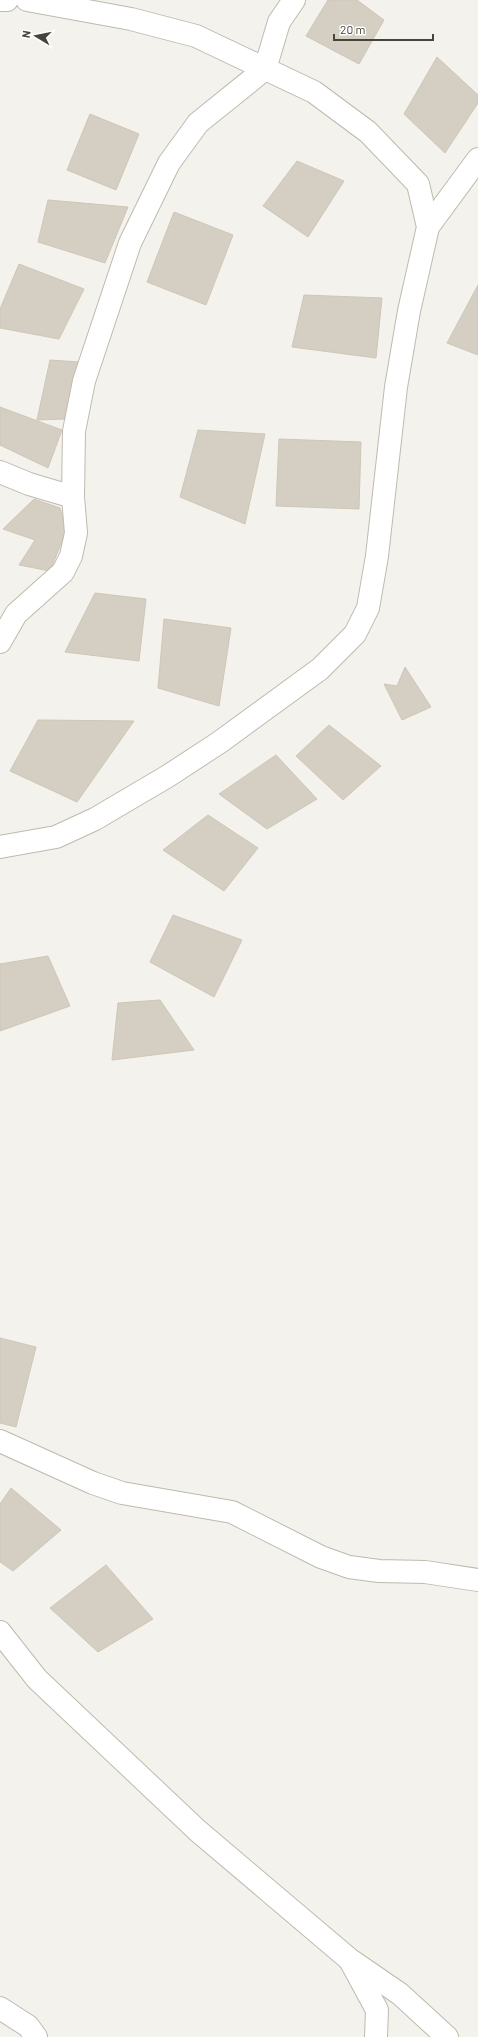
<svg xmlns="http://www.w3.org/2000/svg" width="478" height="2037" font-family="Barlow,sans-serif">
<rect width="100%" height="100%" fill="#f4f2ec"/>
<g fill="#d5cec3" stroke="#cfc6b7">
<path d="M328,0H357L384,20L359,64L306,36Z"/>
<path d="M437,57L478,95V103L445,153L404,114Z"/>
<path d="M90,114L139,134L116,190L67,170Z"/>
<path d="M297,161L344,181L308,237L263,206Z"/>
<path d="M48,200L128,207L105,263L38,242Z"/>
<path d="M174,212L233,235L206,305L147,282Z"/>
<path d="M19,264L84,289L59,339L0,328V309Z"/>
<path d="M478,285V355L447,343Z"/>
<path d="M304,295L382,298L376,358L292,347Z"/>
<path d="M50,360L80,362L65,419L37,420Z"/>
<path d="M0,407L62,430L48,468L0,445Z"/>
<path d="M198,430L265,434L245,524L180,497Z"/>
<path d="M279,439L361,442L359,509L276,506Z"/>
<path d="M34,499L60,508L67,529L50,571L19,565L35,540L3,529Z"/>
<path d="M95,593L146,599L139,661L65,652Z"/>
<path d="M164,619L231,628L219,706L158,688Z"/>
<path d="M405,667L431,707L402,720L384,684L397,686Z"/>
<path d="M38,720L134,721L77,802L10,771Z"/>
<path d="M329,725L381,766L343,800L296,756Z"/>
<path d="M276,755L317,799L267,829L219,794Z"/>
<path d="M208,815L258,848L224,891L163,850Z"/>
<path d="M173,915L242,940L214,997L150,962Z"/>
<path d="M48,956L70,1006L0,1031V964Z"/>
<path d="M160,1000L194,1050L112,1060L118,1003Z"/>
<path d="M0,1338L36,1347L16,1427L0,1423Z"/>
<path d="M11,1488L61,1530L13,1571L0,1562V1504Z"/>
<path d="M106,1565L153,1619L98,1652L50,1608Z"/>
</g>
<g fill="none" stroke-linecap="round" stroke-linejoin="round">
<defs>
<g id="minor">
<path d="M0,0H7"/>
<path d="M428,227L478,159"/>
<path d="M0,472L29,484L73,497"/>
<path d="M0,642L16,614L63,572L71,556L76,533L73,497L74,431L84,381L130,243L169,163L198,123L265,69L279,22L294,0"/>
<path d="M0,847L56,837L95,819L168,776L220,742L320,669L355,634L368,608L377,556L396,387L409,311L428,227L418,184L368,132L314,92L196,36L131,19L27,0"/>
<path d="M0,1441L93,1483L122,1493L232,1512L321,1557L349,1567L379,1571L425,1572L478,1580"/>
<path d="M0,1632L37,1679L198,1831L349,1959L400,1994L447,2037"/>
<path d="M351,1962L377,2010L376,2037"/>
<path d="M0,2008L28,2026L36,2037"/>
</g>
</defs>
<use href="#minor" stroke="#bfbaaf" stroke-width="24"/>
<use href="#minor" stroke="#fff" stroke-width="22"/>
</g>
<g transform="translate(36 36) rotate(280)" stroke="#ffffff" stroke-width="3" paint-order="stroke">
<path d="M0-3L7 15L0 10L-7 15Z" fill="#48433a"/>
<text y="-6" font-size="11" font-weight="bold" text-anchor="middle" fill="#48433a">N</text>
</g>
<path d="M334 34v6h99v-6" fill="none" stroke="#48433a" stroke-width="2"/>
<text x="340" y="34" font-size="12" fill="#48433a" stroke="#ffffff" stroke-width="3" paint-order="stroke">20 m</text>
</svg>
